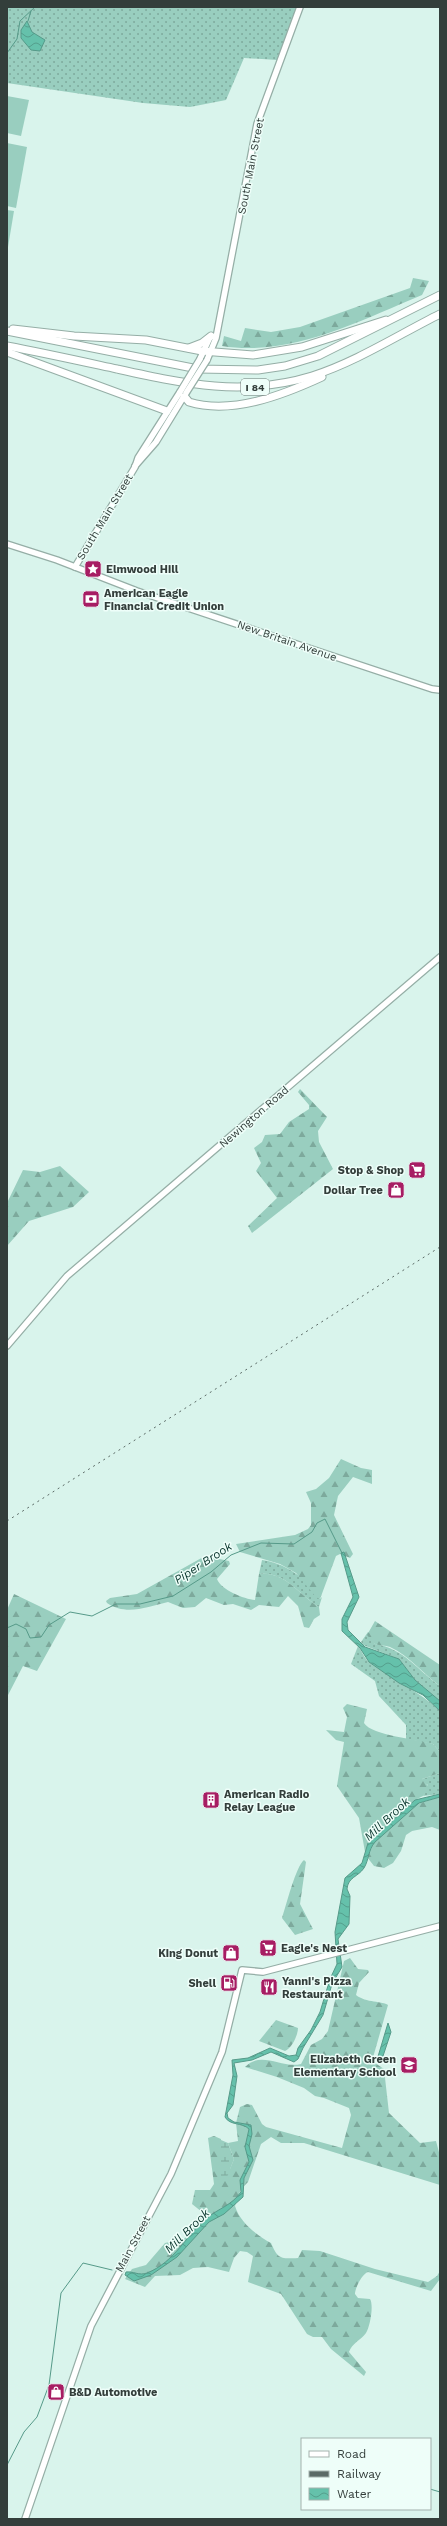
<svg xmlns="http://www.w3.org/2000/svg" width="447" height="2526" font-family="'Work Sans',sans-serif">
<defs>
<pattern id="grass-dots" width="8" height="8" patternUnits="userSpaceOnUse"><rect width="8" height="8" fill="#99cebf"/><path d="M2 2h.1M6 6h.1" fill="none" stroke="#7da99c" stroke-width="1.8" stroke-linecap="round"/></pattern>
<pattern id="forest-firs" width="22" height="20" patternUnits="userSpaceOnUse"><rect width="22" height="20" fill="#99cebf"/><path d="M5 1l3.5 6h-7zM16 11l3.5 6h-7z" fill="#7da99c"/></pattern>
<pattern id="wetland-marsh" width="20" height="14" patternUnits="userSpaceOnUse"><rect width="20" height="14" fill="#99cebf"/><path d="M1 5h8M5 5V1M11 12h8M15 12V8" fill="none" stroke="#7da99c"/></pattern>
<pattern id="water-waves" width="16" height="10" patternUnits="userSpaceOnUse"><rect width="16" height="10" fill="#65c1ab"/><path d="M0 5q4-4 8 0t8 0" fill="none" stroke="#549e8c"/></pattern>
</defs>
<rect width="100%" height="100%" fill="#d9f4ec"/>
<g fill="url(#grass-dots)">
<path d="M7,7H297L277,60L244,58L226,100L190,107L143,103L7,83Z"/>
<path d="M262,1560C281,1563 296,1571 308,1585C313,1591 314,1595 320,1599L322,1597L319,1607C300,1596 286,1571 259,1574Z"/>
<path d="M368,1632L375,1644C405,1649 417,1670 440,1686V1701L415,1680L399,1659L363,1645L361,1642Z"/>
<path d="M358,1646C362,1651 364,1658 369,1662C392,1679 419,1691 440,1711V1752L433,1744L406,1739V1725L379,1696L375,1681L351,1664Z"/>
<path d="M440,1773V1794L423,1796L428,1785L423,1782L422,1779Z"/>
</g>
<g fill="url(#forest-firs)">
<path d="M413,278L429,281L422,295C359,321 292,357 222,346L224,336L241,341L245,328L271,332L300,327L410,288Z"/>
<path d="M300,1089L327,1117L318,1131L319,1142L333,1169L252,1233L248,1226L277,1198L256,1171L261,1163L254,1148L262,1142L265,1135L280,1134L289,1122L309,1109V1105L298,1092Z"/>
<path d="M60,1166L89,1192L73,1207L29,1221L7,1246V1203L23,1170L40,1172Z"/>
<path d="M341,1459L361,1468L372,1470V1484L353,1477L338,1496L334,1515L353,1554L350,1558L340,1554L336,1556L320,1599L316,1597L296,1573L280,1564L240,1552L236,1544L295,1535L308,1529L311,1525V1503L306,1492L316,1489L329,1478Z"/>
<path d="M205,1556L229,1561L230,1564L217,1579C221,1590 244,1599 255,1600L259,1574C286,1571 300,1596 319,1607L320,1615L314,1619L309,1628L304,1627L298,1606L288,1596L279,1607L259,1605L251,1610L233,1604L224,1605L206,1598L195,1607L183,1608L168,1602C147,1607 126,1616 107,1603L106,1601L110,1598L137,1594Z"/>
<path d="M14,1594L66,1619L37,1671L23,1666L7,1697V1610Z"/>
<path d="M375,1621L440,1665V1686C423,1674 410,1656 390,1647C385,1645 380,1646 375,1644L367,1635Z"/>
<path d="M347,1704L367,1709L364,1723C372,1736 418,1739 433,1744L440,1752V1773L422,1779L429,1787L423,1796L415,1800L372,1839L365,1852L359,1818L337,1786L344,1742L336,1740L326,1730L344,1732L347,1717L343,1708Z"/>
<path d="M440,1797V1830L432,1827L412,1831L406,1835L401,1851L393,1863L384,1868L374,1866L367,1857L374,1842L417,1804Z"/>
<path d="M304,1860L306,1862L300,1904L313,1929L295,1935L282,1918C286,1906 296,1866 304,1860Z"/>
<path d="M350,1958L358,1969L368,1970L369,1972L359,1983L356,1995C366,2003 383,2001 388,2005L372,2061L384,2069L389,2113L420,2143L436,2141L440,2156V2185L304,2143H281L271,2137L261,2144L248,2182L241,2189L235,2206C240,2223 257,2235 271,2243C278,2259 280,2259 298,2258L302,2250L320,2251L375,2269L428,2282L437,2276L440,2271V2279L431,2291L368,2272C362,2274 355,2288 355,2294L358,2298L370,2299C374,2305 370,2327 366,2333C361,2340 352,2343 349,2352L366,2372L364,2376L331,2349L322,2337H313L307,2334L281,2294L248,2282L253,2256L247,2252L240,2251L234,2258L229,2272L208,2267L193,2268L180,2275L155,2276L145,2287L125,2279L132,2269L146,2265L165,2243C170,2241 175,2244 180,2242C185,2240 202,2217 202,2212L192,2204L195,2190H210L214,2184L208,2138L214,2136L221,2139V2161L230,2169L234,2159L228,2143L238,2141L236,2123L240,2107L247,2104L252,2105L262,2124L266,2127L342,2148L351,2115L349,2108L324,2098L315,2096L304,2088L277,2077L245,2067C261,2050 282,2069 301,2064L311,2045L322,2039L328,2031L344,1961Z"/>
<path d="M276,2020L298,2028C298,2035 292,2048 285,2051L259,2041Z"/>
</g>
<path fill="url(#wetland-marsh)" d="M221,2140L228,2143L234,2159L226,2180L222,2182L219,2165Z"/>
<g fill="#99cebf">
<path d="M7,96L29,100L21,136L7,133Z"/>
<path d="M7,143L27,147L16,208L7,206Z"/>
<path d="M7,210L14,211L7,253Z"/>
</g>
<g fill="url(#water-waves)" stroke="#569a89">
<path d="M27,21L32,32L45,40L40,51L31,50L21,38V30Z"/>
<path d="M344,1552L359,1597L347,1622L348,1630L365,1647L399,1659L415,1680L440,1701V1711L423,1695L399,1683L369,1662L360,1648L342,1631V1619L353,1597L341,1553Z"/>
<path d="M440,1794V1797L419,1803L375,1842C368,1850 369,1860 364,1868C358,1877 348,1877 347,1889L350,1896L349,1924L338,1939L342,1967L332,1984L323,2015L303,2048L298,2059L294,2062L271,2052L252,2060L234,2063L237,2076L233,2105L227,2113L228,2118L234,2122L251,2125L252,2134L249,2146L253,2160L244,2178L243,2197L224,2214L209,2222L177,2257L151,2275L134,2281L125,2275L126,2272C133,2271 139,2276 147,2273C175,2262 186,2235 207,2218C219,2208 231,2206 241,2192L240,2180L249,2162L245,2147L249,2129C242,2122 230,2126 225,2117L233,2075L232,2060L248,2058L270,2048L289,2056L296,2055L298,2048L311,2030L320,2012L330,1979L337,1964L335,1932L345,1878L362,1863L368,1843L415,1800Z"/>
<path d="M388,2023L391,2032L381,2062L377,2060Z"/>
</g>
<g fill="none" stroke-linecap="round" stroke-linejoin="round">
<g stroke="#569a89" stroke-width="1">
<path d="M28,21L31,11"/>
<path d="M7,53L17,39L20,21L35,7"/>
<path d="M7,1628L16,1624L26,1629L30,1638L41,1637L49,1625L70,1612L92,1616L116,1604H140L173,1596L211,1572L231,1555L261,1543L294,1544L312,1532L317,1523L325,1519L342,1553"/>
<path d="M7,2465L24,2432L37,2417L49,2385L61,2293L83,2263L112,2270"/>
<path d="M430,2489L440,2492"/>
</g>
<defs>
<g id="secondary">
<path d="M200,359L210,337"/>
<path d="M207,360L216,338L257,124L300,7"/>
<path d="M135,466L156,442L186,393"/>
<path d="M7,544L57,560L137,591L432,689L440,690"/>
<path d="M75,567L135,467L138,458L180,392"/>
<path d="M7,1346L67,1276L440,957"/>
<path d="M25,2519L91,2326L171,2174L222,2052L242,1970L263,1972L440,1926"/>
</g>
<g id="motorway">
<path d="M13,329L74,336L146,340L202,351L253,355L302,347L386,320"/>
<path d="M7,331L198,369L258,370L285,366L318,356L440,295"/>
<path d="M7,346C44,353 80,361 117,369C185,384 243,397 312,376C356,362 398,335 440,314"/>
<path d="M189,348L202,343L211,336"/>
<path d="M7,352L167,411"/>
<path d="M184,385V396L189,402C232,415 283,395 322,377"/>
</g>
</defs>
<use href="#secondary" stroke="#95aea6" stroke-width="8"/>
<use href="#motorway" stroke="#95aea6" stroke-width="9"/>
<use href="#secondary" stroke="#fff" stroke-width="5.5"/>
<use href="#motorway" stroke="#fff" stroke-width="7"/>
<path stroke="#5b6a66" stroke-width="1" stroke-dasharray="2 4" stroke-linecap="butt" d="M7,1521L440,1247"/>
<defs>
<g id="secondary-bridge">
<path d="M180,392L200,359"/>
<path d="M186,393L207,360"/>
</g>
</defs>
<use href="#secondary-bridge" stroke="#95aea6" stroke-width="8" stroke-linecap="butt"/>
<use href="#secondary-bridge" stroke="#fff" stroke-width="5.5"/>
</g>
<defs>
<symbol id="sight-square" viewBox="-11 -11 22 22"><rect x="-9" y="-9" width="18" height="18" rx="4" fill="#a71d63" stroke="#eefef9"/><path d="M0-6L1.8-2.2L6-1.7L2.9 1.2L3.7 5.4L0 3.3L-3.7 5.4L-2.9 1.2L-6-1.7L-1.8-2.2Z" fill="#fff"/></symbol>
<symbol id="bank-square" viewBox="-11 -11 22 22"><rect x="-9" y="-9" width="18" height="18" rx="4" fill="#a71d63" stroke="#eefef9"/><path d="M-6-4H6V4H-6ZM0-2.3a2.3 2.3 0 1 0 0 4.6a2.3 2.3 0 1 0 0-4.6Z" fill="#fff"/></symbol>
<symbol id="supermarket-square" viewBox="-11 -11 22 22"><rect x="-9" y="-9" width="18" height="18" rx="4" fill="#a71d63" stroke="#eefef9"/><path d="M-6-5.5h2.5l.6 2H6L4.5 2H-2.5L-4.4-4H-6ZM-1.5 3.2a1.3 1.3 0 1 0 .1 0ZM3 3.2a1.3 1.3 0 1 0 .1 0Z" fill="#fff"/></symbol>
<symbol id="shop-square" viewBox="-11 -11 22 22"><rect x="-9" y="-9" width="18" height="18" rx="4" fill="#a71d63" stroke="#eefef9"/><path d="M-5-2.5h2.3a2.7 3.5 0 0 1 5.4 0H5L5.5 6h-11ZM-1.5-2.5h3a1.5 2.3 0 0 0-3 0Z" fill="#fff"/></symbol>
<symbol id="building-square" viewBox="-11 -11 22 22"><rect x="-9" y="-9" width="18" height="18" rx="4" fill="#a71d63" stroke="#eefef9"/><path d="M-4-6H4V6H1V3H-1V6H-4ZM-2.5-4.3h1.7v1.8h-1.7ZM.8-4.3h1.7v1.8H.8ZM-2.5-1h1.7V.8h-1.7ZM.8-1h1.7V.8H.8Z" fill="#fff"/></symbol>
<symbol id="fuel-square" viewBox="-11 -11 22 22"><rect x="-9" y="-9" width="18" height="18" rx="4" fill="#a71d63" stroke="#eefef9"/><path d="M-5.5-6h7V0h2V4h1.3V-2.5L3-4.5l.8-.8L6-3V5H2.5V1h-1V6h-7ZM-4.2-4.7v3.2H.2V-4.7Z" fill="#fff"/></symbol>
<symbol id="restaurant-square" viewBox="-11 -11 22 22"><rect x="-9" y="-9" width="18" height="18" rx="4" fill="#a71d63" stroke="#eefef9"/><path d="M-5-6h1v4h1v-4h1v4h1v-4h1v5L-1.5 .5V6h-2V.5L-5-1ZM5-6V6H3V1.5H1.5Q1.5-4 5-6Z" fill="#fff"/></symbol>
<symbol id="school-square" viewBox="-11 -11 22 22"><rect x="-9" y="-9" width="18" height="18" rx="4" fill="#a71d63" stroke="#eefef9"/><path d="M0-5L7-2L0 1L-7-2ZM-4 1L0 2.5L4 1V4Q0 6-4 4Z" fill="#fff"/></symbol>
</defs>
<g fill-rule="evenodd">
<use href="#sight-square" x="83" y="559" width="20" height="20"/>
<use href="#bank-square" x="81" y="589" width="20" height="20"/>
<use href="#supermarket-square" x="407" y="1160" width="20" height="20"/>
<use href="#shop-square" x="386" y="1180" width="20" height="20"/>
<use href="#building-square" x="201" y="1790" width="20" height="20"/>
<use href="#supermarket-square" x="258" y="1938" width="20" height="20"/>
<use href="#shop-square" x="221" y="1943" width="20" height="20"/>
<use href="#fuel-square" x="219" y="1973" width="20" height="20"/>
<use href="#restaurant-square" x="259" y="1977" width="20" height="20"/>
<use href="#school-square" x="399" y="2055" width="20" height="20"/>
<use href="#shop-square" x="46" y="2382" width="20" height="20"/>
</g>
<g text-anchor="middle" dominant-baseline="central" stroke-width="3" stroke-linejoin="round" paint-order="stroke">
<rect fill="#eefef9" stroke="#6b7874" stroke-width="1" x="241" y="379" width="28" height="16" rx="3"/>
<g font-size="10" font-weight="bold" fill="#333e3b">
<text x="255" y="387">I 84</text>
</g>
<g font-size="11" fill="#333e3b" stroke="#eefef9">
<text transform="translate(251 166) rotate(-79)">South Main Street</text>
<text transform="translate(105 517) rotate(-59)">South Main Street</text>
<text transform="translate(287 641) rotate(19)">New Britain Avenue</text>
<text transform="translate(254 1117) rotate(-41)">Newington Road</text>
<text transform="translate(133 2244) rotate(-62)">Main Street</text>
</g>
<g font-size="11" font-weight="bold" fill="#333e3b" stroke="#eefef9" text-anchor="start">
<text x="106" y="569">Elmwood Hill</text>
<text x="104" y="593">American Eagle<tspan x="104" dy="13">Financial Credit Union</tspan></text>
<text x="404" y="1170" text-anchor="end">Stop &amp; Shop</text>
<text x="383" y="1190" text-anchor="end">Dollar Tree</text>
<text x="224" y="1794">American Radio<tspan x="224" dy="13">Relay League</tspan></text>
<text x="281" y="1948">Eagle's Nest</text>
<text x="218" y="1953" text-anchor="end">King Donut</text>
<text x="282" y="1981">Yanni's Pizza<tspan x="282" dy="13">Restaurant</tspan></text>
<text x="216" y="1983" text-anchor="end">Shell</text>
<text x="396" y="2059" text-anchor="end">Elizabeth Green<tspan x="396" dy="13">Elementary School</tspan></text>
<text x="69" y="2392">B&amp;D Automotive</text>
</g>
<g font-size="12" font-style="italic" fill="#09362d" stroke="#eefef9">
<text transform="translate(203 1563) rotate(-33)">Piper Brook</text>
<text transform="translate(387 1819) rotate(-43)">Mill Brook</text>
<text transform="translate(187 2231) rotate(-44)">Mill Brook</text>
</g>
</g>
<rect width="447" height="2526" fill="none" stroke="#333e3b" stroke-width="16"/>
<rect x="301" y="2438" width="130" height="72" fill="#eefef9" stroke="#a3b1ad"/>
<rect x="309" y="2451" width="20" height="6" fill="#ffffff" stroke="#a3b1ad"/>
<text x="337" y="2458" font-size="12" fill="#333e3b">Road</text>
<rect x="309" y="2471" width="20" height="6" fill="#5b6a66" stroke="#a3b1ad"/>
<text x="337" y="2478" font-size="12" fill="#333e3b">Railway</text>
<rect x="309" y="2488" width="20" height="12" fill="url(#water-waves)" stroke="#a3b1ad"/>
<text x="337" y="2498" font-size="12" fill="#333e3b">Water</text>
</svg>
